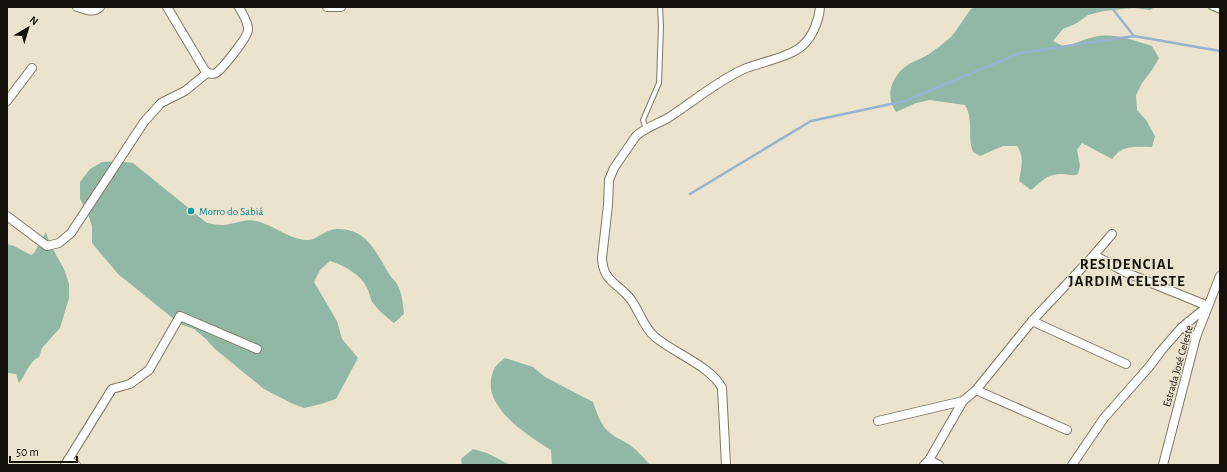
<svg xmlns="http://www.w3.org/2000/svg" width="1227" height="472" font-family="'Alegreya Sans',sans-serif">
<rect width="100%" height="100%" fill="#ebe3ce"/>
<g fill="#90b8a4">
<path d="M975,7H1155L1150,10L1134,8L1104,11L1088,15L1077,23L1063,29L1053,41L1065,47C1074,44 1084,39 1094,37C1114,32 1133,40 1152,46L1159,58L1152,70L1142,83L1136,95L1137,110L1146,120L1155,136L1152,147C1135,147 1123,144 1112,159L1082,143L1077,150L1080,166L1078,174C1072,177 1068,174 1062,174C1048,173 1041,182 1031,190L1019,181C1021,169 1025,157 1017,146H1003L980,156L973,152C967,136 974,120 965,105L930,100L916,103L896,112C884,95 892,75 909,64C914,61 920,59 926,56C934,51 944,43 951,37C958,29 964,18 971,9Z"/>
<path d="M117,161L133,163L207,223C212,224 218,225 222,225C233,225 245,218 256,221C274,225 288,239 307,240C315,241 327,228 338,229C367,229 375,251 388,272C390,277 395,280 397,284C402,293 403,304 404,314L394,323C386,317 379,311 373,303C370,299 370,293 367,288C360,274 345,266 330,261L320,270L314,282L337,321L342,339L358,358L336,399L321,404L304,408L291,403L264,389L215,349L206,339L194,329L180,324L118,274L92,243V226L87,211L80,199V182L90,169L102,162Z"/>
<path d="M46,232L49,242L64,269L69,284V298L60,328L42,348L39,357C29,361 25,376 19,383L16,374L7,373V244L14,246L31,255L34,253Z"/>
<path d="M505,358L533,367L545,377L593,402C596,411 599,420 605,428C611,436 622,440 630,445C638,451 644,458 650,465H552L551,450C528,436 482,407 492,375C493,372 494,368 496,366C498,363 502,361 505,358Z"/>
<path d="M473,449L487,453L510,465H462L461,459Z"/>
</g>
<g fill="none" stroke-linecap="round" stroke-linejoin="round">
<g stroke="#96b4cf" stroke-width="2.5">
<path d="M1111,7L1134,36"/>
<path d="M690,194L811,121L905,101L1020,53L1134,36L1220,51"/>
</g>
<defs>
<g id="service">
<path d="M1211,7L1220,11"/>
<path d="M646,129L643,120L659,83L661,26L660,7"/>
</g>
<g id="minor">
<path d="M77,7C85,9 93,14 100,7"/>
<path d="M167,7L204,69L207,73"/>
<path d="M327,7H341"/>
<path d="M207,73C211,73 213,75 216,73C222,69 248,37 248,30C249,23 242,13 239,7"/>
<path d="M7,101L32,68"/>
<path d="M7,216L47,246L59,243L71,233L144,122L161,103L185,91L207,73"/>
<path d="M1032,321L1126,364"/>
<path d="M1188,322C1184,330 1188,334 1196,337"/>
<path d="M976,390L1067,430"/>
<path d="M878,421L963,401"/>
<path d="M68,460L76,465"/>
<path d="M929,460L939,465"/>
<path d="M65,465L112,389L130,384L149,370L180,316L257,349"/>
<path d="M726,465L722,388C712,367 674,353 655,337C642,326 639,308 628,296C615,282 603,280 602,258L608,205L609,180L614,168L636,136C645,128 657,124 668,118C693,102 717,81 744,69C761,62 791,57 803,45C813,36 819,20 820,7"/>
<path d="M924,465L929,460L963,401L976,390L1032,321L1094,255L1112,234"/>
<path d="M1072,465L1104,418L1149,367L1161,351L1181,328L1208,306L1127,273L1094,255"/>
<path d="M1163,465L1196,337L1220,276"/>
</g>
</defs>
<use href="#service" stroke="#7f7865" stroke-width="6"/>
<use href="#minor" stroke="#7f7865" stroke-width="10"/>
<use href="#service" stroke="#fff" stroke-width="4"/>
<use href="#minor" stroke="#fff" stroke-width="8"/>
</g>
<circle fill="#0f9aa8" stroke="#ebe3ce" stroke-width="1.5" cx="191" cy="211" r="4"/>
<g text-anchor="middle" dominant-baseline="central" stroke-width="3" stroke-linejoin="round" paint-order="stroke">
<g font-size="11" fill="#0d838f" stroke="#ebe3ce" text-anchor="start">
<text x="199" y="211">Morro do Sabiá</text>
</g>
<g font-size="11" fill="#13110a" stroke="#ebe3ce">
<text transform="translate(1178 366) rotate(-74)">Estrada José Celeste</text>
</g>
<g font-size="15" font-weight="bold" letter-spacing="1" fill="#13110a" stroke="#ebe3ce">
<text x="1127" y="264">RESIDENCIAL<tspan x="1127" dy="17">JARDIM CELESTE</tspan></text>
</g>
</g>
<rect width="1227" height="472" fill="none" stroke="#13110a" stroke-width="16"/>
<g transform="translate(28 28) rotate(38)" stroke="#ebe3ce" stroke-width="3" paint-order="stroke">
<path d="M0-3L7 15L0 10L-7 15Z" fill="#13110a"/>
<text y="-6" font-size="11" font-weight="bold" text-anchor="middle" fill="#13110a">N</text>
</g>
<path d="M10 456v6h67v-6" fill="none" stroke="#13110a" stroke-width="2"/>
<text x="16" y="456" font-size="12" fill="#13110a" stroke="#ebe3ce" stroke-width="3" paint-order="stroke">50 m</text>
</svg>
